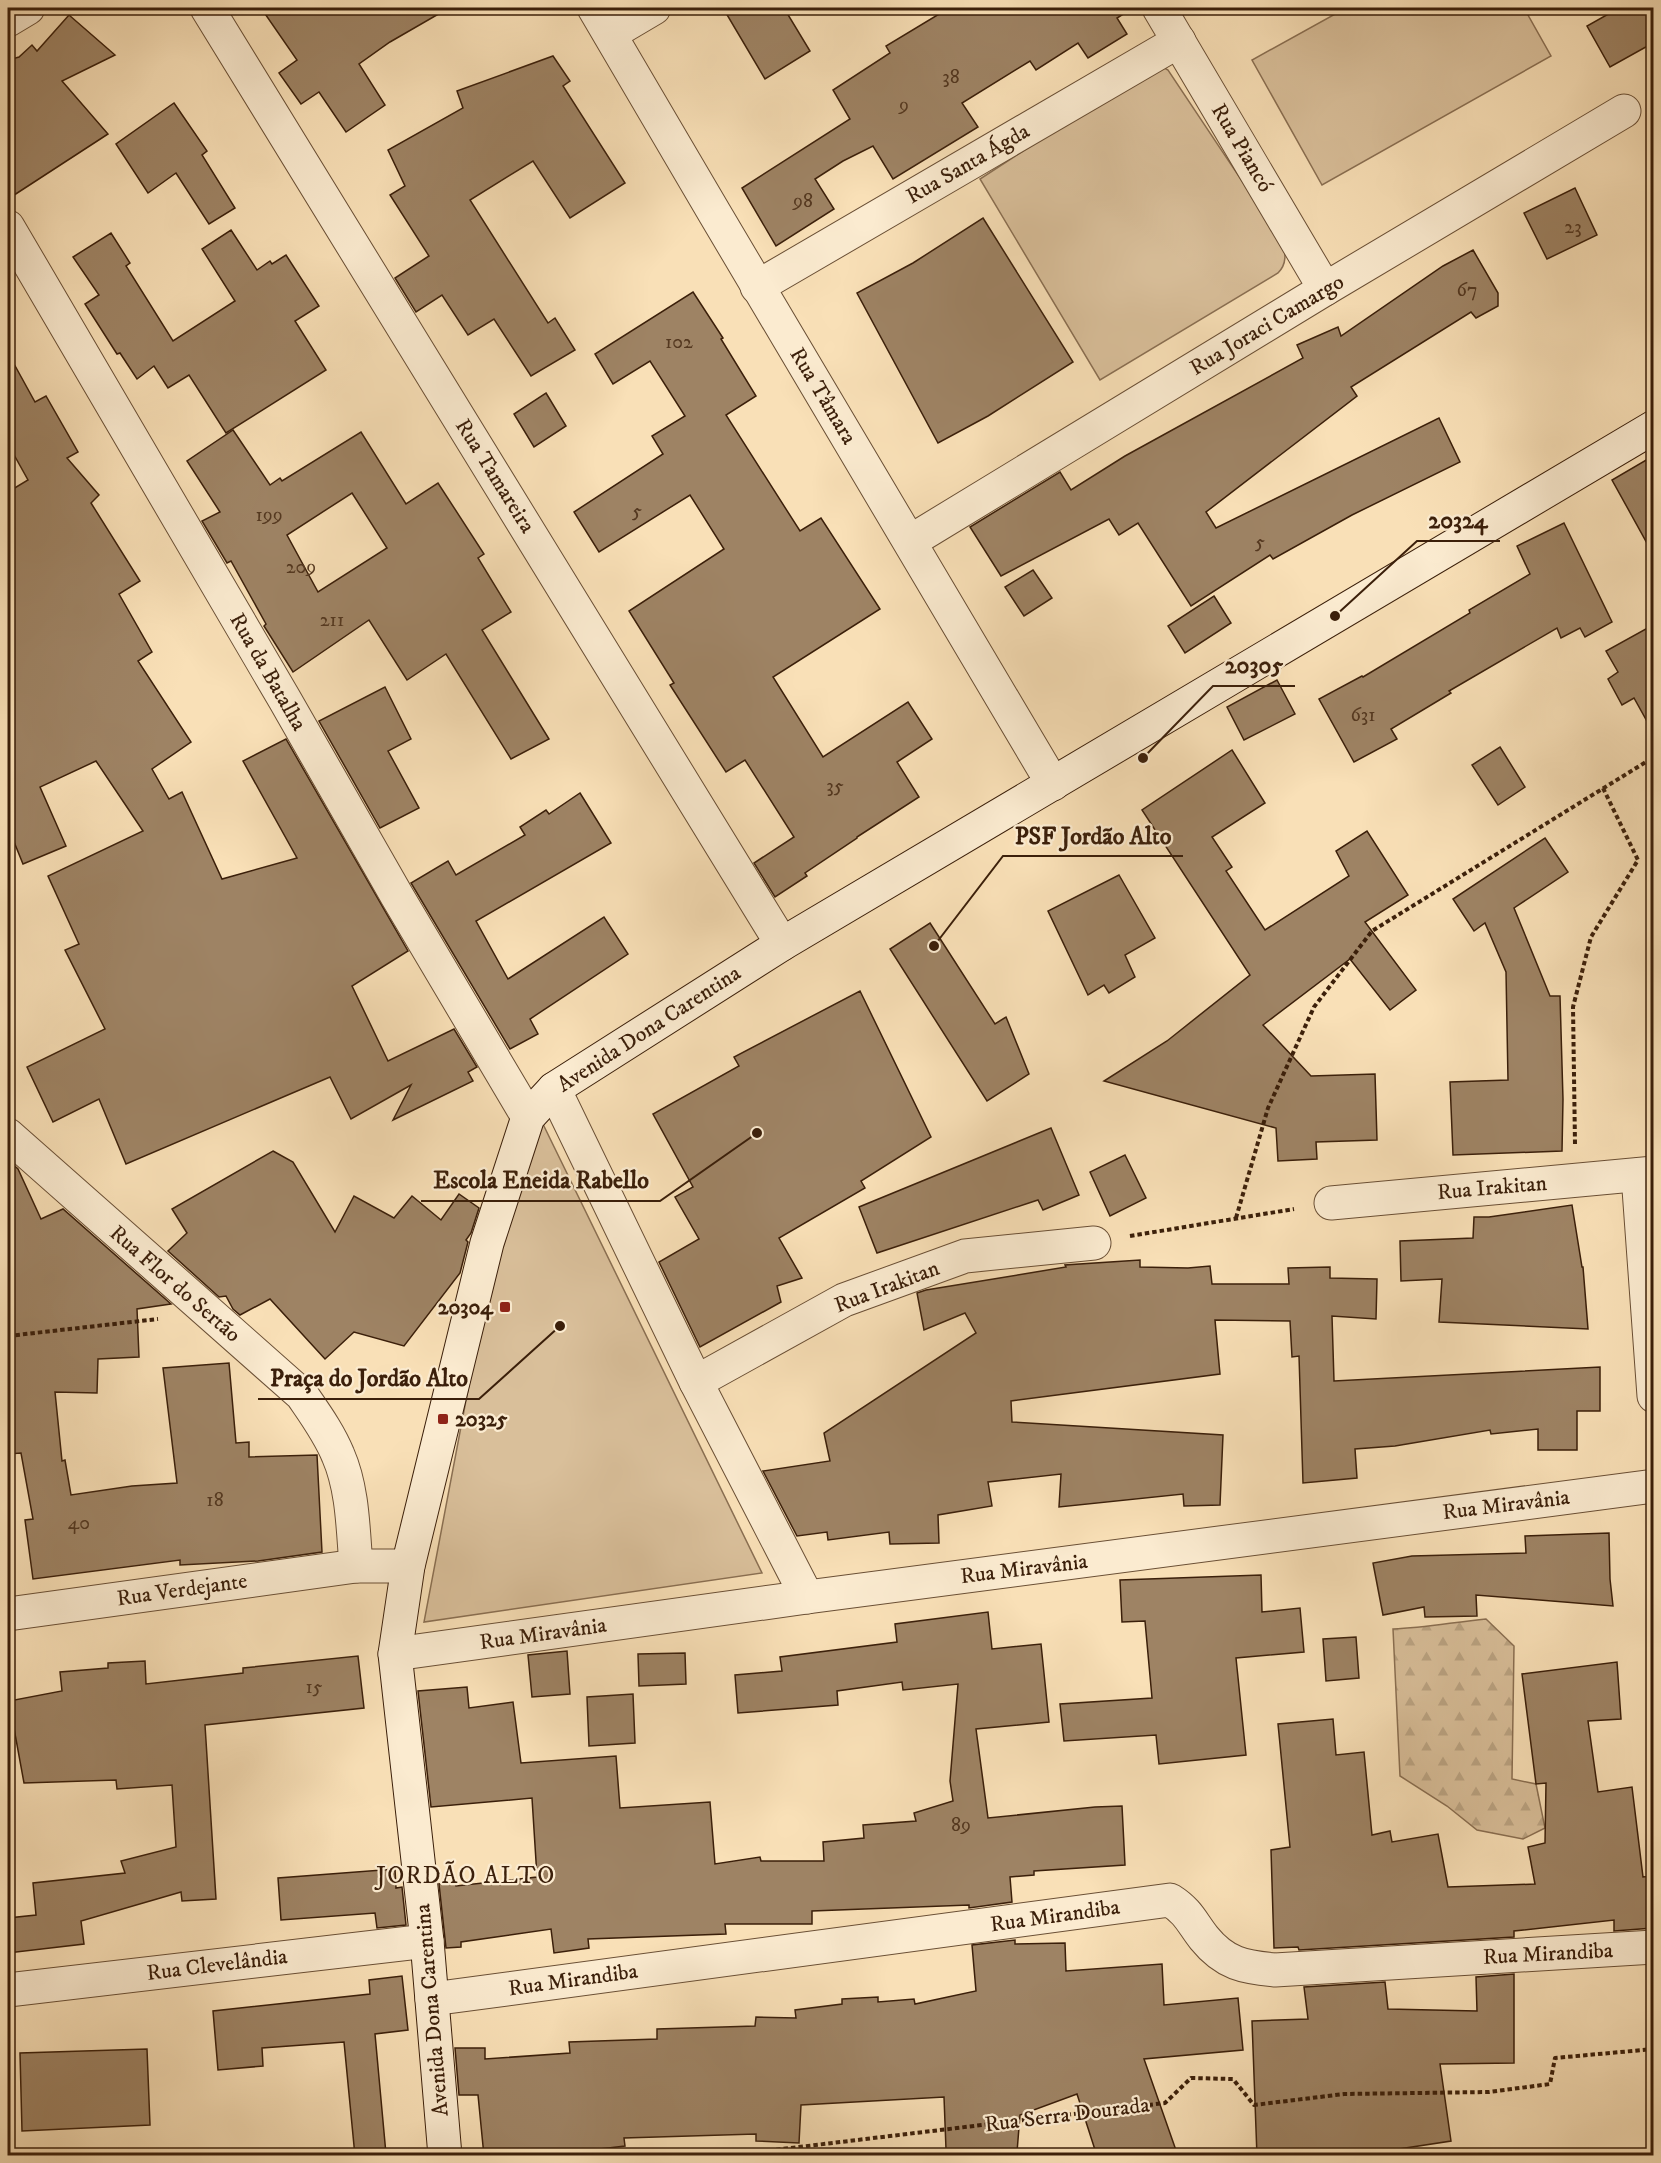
<svg xmlns="http://www.w3.org/2000/svg" width="1661" height="2163" font-family="'IM FELL DW Pica',serif">
<defs>
<pattern id="forest-firs" width="22" height="20" patternUnits="userSpaceOnUse" patternTransform="scale(1.5)"><rect width="22" height="20" fill="#d9bf9a"/><path d="M5 1l3.5 6h-7zM16 11l3.5 6h-7z" fill="#bba483"/></pattern>
</defs>
<rect width="100%" height="100%" fill="#f9e0b7"/>
<filter id="stains"><feTurbulence type="fractalNoise" baseFrequency=".00333" numOctaves="4"/><feColorMatrix values="0 0 0 0 .2 0 0 0 0 .09 0 0 0 0 .02 0 0 0 .5 -.17"/></filter>
<radialGradient id="worn" r=".72"><stop offset=".6" stop-color="#630" stop-opacity="0"/><stop offset="1" stop-color="#630" stop-opacity=".3"/></radialGradient>
<path fill="url(#forest-firs)" stroke="#8a6f52" stroke-width="1.5" d="M1486,1619L1514,1646L1512,1779L1536,1784L1545,1828L1523,1839L1477,1830L1447,1806L1400,1776L1393,1629C1425,1628 1454,1622 1486,1619Z"/>
<g fill="#d9bf9a" stroke="#8a6f52" stroke-width="1.5">
<path d="M1346,8H1524L1551,56L1322,185L1252,60Z"/>
<path d="M1161,66L1168,70L1282,241C1286,253 1287,264 1278,273L1100,380L980,179L1152,67Z"/>
<path d="M540,1118L762,1573L424,1622L518,1126Z"/>
</g>
<g fill="#9e8364" stroke="#3b1f0a" stroke-width="1.5" fill-rule="evenodd">
<path d="M261,8H449L390,42L359,64L385,105L346,132L319,92L301,104L279,73L297,60Z"/>
<path d="M723,8H784L810,51L765,79Z"/>
<path d="M949,8H1133L1117,18L1127,34L1088,58L1078,43L1036,70L1030,61L962,103L978,127L893,179L873,146L843,161L815,179L834,209L776,246L742,188L850,119L833,90L890,53L886,46Z"/>
<path d="M1619,8H1653V43L1610,67L1587,26Z"/>
<path d="M69,15L115,55L62,81L108,134L8,199V60L19,57L32,45L37,51Z"/>
<path d="M553,56L570,81L563,86L625,183L570,218L533,161L470,200L548,323L555,318L575,350L531,376L494,319L468,335L442,295L416,312L395,278L429,256L390,195L405,186L388,150L463,108L457,91Z"/>
<path d="M174,103L207,151L202,155L235,208L209,224L176,173L148,193L116,144Z"/>
<path d="M1575,188L1597,235L1547,259L1524,213Z"/>
<path d="M983,218L1073,362L988,416L938,443L857,293L913,263Z"/>
<path d="M231,230L257,270L270,261L272,264L286,255L319,306L295,321L326,370L226,433L189,375L168,388L154,366L137,379L120,353L117,354L85,304L99,295L73,257L111,233L130,263L126,266L173,341L235,301L202,249Z"/>
<path d="M1473,250L1498,293V306L1476,318L1471,312L1351,387L1357,396L1206,512L1216,528L1439,418L1460,462L1352,515L1273,559L1270,555L1191,606L1138,523L1119,535L1109,519L1001,576L970,527L1060,472L1071,490L1125,456L1303,358L1297,345L1338,327L1341,336L1443,266Z"/>
<path d="M693,292L723,338L721,339L756,396L726,415L800,531L821,518L880,609L773,677L823,757L908,702L932,739L897,762L919,797L857,837V838L805,873L807,876L775,897L754,863L794,837L745,760L726,772L670,685L674,683L629,611L724,549L690,495L599,552L574,512L663,454L652,436L685,416L650,361L613,384L595,354Z"/>
<path d="M8,353L35,402L46,396L78,452L67,458L99,495L91,503L140,581L119,594L152,652L138,661L191,742L152,769L169,799L182,792L222,879L297,858L243,761L286,739L408,951L352,986L388,1061L454,1029L477,1067L468,1072L473,1081L393,1120L411,1085L351,1119L330,1077L126,1164L99,1099L53,1122L27,1067L105,1029L65,950L79,944L48,876L143,831L96,761L40,787L66,846L23,864L8,827V492L28,480L8,444Z"/>
<path d="M546,393L566,426L534,447L514,414Z"/>
<path d="M233,430L270,485L280,478L282,481L361,432L406,504L438,483L484,554L478,558L511,612L482,630L549,739L511,759L446,654L407,680L369,620L293,672L264,626L266,624L231,561L227,563L202,521L220,512L187,461ZM352,493L387,548L318,592L287,535Z"/>
<path d="M1653,456V554L1612,480Z"/>
<path d="M1564,523L1612,622L1585,637L1580,628L1561,638L1557,628L1449,691L1451,693L1391,729L1397,739L1354,762L1319,699L1362,676L1363,677L1470,613L1469,610L1530,574L1517,546Z"/>
<path d="M1033,570L1052,598L1024,616L1005,587Z"/>
<path d="M1214,596L1231,623L1185,653L1168,626Z"/>
<path d="M1653,625V732L1634,698L1622,705L1608,679L1618,672L1606,651Z"/>
<path d="M1277,680L1295,714L1244,740L1227,707Z"/>
<path d="M385,687L411,739L388,751L419,808L380,828L319,721Z"/>
<path d="M1500,747L1525,787L1498,805L1472,765Z"/>
<path d="M1232,750L1265,803L1212,837L1232,867L1226,871L1265,930L1349,876L1336,851L1367,831L1408,895L1365,922L1416,990L1390,1010L1350,959L1263,1025L1311,1076L1375,1074L1377,1140L1316,1142L1317,1159L1278,1161L1276,1128L1104,1081L1167,1041L1250,975L1142,810Z"/>
<path d="M580,793L611,843L476,921L508,979L604,917L628,954L530,1019L538,1034L510,1049L411,883L448,861L456,875L525,835L520,827L546,810L549,814Z"/>
<path d="M1545,838L1568,872L1514,908L1550,996H1560L1563,1099L1562,1151L1453,1155L1450,1082L1508,1080L1506,972L1485,923L1474,931L1453,899Z"/>
<path d="M1119,875L1155,938L1125,955L1135,977L1109,993L1104,985L1088,995L1048,911Z"/>
<path d="M930,923L995,1024L1006,1017L1029,1074L987,1101L890,949Z"/>
<path d="M860,991L931,1137L861,1181L865,1188L779,1238L802,1278L777,1286L781,1302L700,1347L659,1262L699,1239L675,1197L693,1187L653,1114L739,1066L734,1057Z"/>
<path d="M1051,1128L1079,1195L1043,1210L1038,1200L877,1253L859,1207Z"/>
<path d="M273,1151L293,1162L335,1232L354,1196L394,1218L412,1196L441,1220L459,1194L479,1208L471,1233L466,1240L468,1242L460,1273L404,1346L354,1332L325,1359L270,1299L240,1315L233,1309L226,1296L219,1297L168,1251L187,1233L172,1209Z"/>
<path d="M1125,1155L1146,1198L1110,1216L1090,1172Z"/>
<path d="M8,1160L18,1169L41,1219L63,1209L171,1304L137,1309L139,1357L98,1359L97,1393L55,1392L62,1461L65,1460L71,1495L132,1486L177,1483L163,1368L229,1363L236,1443L249,1442V1457L317,1455L322,1552L258,1561L180,1565V1560L33,1579L25,1520L33,1519L21,1453L8,1454Z"/>
<path d="M1572,1205L1582,1267H1583L1588,1329L1439,1322L1442,1279L1401,1281L1400,1241L1473,1238L1474,1217H1489Z"/>
<path d="M1140,1260V1267L1188,1268L1210,1266L1212,1284H1289L1288,1268L1330,1267V1278L1377,1279L1376,1319L1332,1316L1334,1381L1600,1367V1411H1577V1450H1538V1429L1491,1434L1490,1430L1395,1446L1355,1449L1357,1478L1303,1483L1299,1356L1292,1357L1290,1321L1215,1320L1220,1374L1011,1401L1012,1422L1223,1435L1220,1505L1184,1506L1183,1494L1059,1507L1061,1474L988,1482L992,1506L938,1515L939,1543L890,1544L889,1532L828,1540L827,1532L797,1536L763,1471L830,1461L824,1433L976,1333L965,1313L924,1330L917,1293L926,1290L1066,1267L1065,1265Z"/>
<path d="M1609,1533L1610,1579L1613,1606L1476,1595L1477,1616L1425,1617L1424,1607L1383,1615L1373,1563L1412,1556L1526,1553L1525,1536Z"/>
<path d="M1261,1575L1262,1612L1300,1608L1304,1652L1236,1658L1246,1755L1159,1764L1156,1735L1064,1741L1060,1704L1152,1698L1145,1621L1122,1622L1120,1580Z"/>
<path d="M988,1612L992,1649L1041,1644L1049,1722L976,1729L988,1818L1095,1807L1122,1806L1125,1865L1034,1871V1875L1010,1877L1012,1902L969,1908V1905L812,1911V1924H725L726,1934L588,1939L589,1948L554,1953L551,1929L461,1942V1947L446,1948L439,1884L455,1882L456,1886L537,1877L532,1798L431,1807L418,1691L467,1687L469,1708L513,1702L521,1763L616,1756L620,1808L710,1802L715,1864L760,1857L761,1861H824L823,1842L864,1838L863,1825L916,1821L914,1813L953,1801L950,1781L958,1684L903,1690L902,1682L837,1691L838,1705L738,1713L735,1675L782,1671L780,1657L897,1642L895,1624Z"/>
<path d="M1356,1637L1359,1678L1326,1681L1323,1639Z"/>
<path d="M567,1651L570,1694L532,1697L528,1655Z"/>
<path d="M685,1653L686,1684L639,1686L638,1654Z"/>
<path d="M358,1656L364,1708L205,1725L216,1899L182,1901L181,1892L81,1921L84,1944L8,1953V1918L36,1915L33,1883L125,1873L121,1861L176,1847L172,1785L117,1789L116,1780L24,1783L9,1701L62,1691L60,1672L108,1668V1663L145,1661L146,1684L243,1673V1668Z"/>
<path d="M1617,1662L1621,1719L1588,1721L1598,1792L1632,1787L1643,1877L1652,1876L1653,1928L1614,1931V1920L1514,1931V1937L1299,1950L1298,1947L1274,1948L1271,1850L1290,1847L1278,1724L1333,1719L1336,1755L1364,1752L1372,1835L1390,1831L1392,1842L1438,1834L1448,1887L1535,1884L1528,1847L1545,1843L1546,1783L1536,1784L1522,1674Z"/>
<path d="M633,1694L635,1743L589,1746L587,1697Z"/>
<path d="M395,1869L396,1888L402,1887L406,1925L377,1928L375,1913L281,1920L278,1878Z"/>
<path d="M1015,1940V1944L1065,1943L1066,1971L1162,1964L1164,2005L1238,1998L1243,2050L1144,2059L1178,2156H1097L1077,2094L1020,2115L1017,2152L946,2149L944,2097L801,2105L799,2143L756,2141V2134L624,2138L625,2146L541,2156H484L478,2095H459L455,2048H485V2059L570,2053L569,2042L657,2039V2029L755,2026L756,2017L796,2018L795,2010L842,2004V1999L878,1997V2002L914,1999L915,2004L976,1991L972,1945Z"/>
<path d="M1514,1974V2063L1440,2064L1451,2141L1353,2156H1257L1252,2021L1308,2019L1304,1987L1385,1982L1388,2009L1477,2011L1476,1977Z"/>
<path d="M402,1976L408,2030L375,2034L386,2154L355,2156L344,2042L262,2048L263,2066L218,2070L213,2011L370,1994L369,1980Z"/>
<path d="M147,2049L150,2125L22,2131L20,2053Z"/>
</g>
<g fill="none" stroke-linecap="round" stroke-linejoin="round">
<defs>
<g id="street">
<path d="M207,8L782,944"/>
<path d="M594,8C745,268 902,525 1053,784"/>
<path d="M1159,8L1325,289"/>
<path d="M8,20L28,8"/>
<path d="M610,34L654,8"/>
<path d="M8,227L285,700L397,896L528,1117"/>
<path d="M757,287L1179,41"/>
<path d="M911,541L1325,289L1624,111"/>
<path d="M554,1089L696,1382L807,1597"/>
<path d="M8,1135L302,1395C315,1414 329,1433 338,1455C353,1489 353,1530 356,1566"/>
<path d="M1638,1175L1654,1396"/>
<path d="M1331,1203L1654,1173"/>
<path d="M696,1382L844,1300L965,1256L1094,1243"/>
<path d="M8,1614L356,1566H408"/>
<path d="M395,1654L807,1597L1654,1486"/>
<path d="M8,1990L427,1941"/>
<path d="M432,1999L1170,1900C1189,1912 1192,1923 1204,1938C1225,1964 1244,1967 1275,1970L1654,1947"/>
</g>
<path id="secondary" d="M445,2156L427,1941L395,1654L408,1566L487,1243L528,1117L554,1089L782,944L1654,427"/>
</defs>
<use href="#street" stroke="#6a4f35" stroke-width="35"/>
<use href="#secondary" stroke="#3b1f0a" stroke-width="35"/>
<g stroke="#3b1f0a" stroke-width="4" stroke-dasharray="4.5 3" stroke-linecap="butt">
<path d="M1575,1144L1573,1007L1591,937L1638,860L1603,788"/>
<path d="M1236,1218L1268,1108L1314,1007L1372,931L1654,757"/>
<path d="M1130,1236L1294,1209"/>
<path d="M8,1336L158,1319"/>
<path d="M724,2156L1165,2103L1191,2078L1233,2079L1254,2105L1344,2094L1489,2092L1550,2084L1555,2058L1654,2049"/>
</g>
<use href="#street" stroke="#fbebd0" stroke-width="33"/>
<use href="#secondary" stroke="#fbebd0" stroke-width="33"/>
</g>
<g fill="#8f2418" stroke="#fbebd0" stroke-width="2">
<rect x="499" y="1301" width="12" height="12" rx="3"/>
<rect x="437" y="1413" width="12" height="12" rx="3"/>
</g>
<g text-anchor="middle" dominant-baseline="central" stroke-width="4.5" stroke-linejoin="round" paint-order="stroke">
<g font-size="20" fill="#543820">
<text x="951" y="77">38</text>
<text x="904" y="105">9</text>
<text x="803" y="201">98</text>
<text x="1573" y="227">23</text>
<text x="1467" y="290">67</text>
<text x="679" y="342">102</text>
<text x="637" y="511">5</text>
<text x="269" y="515">199</text>
<text x="1260" y="542">5</text>
<text x="301" y="567">209</text>
<text x="332" y="620">211</text>
<text x="1363" y="715">631</text>
<text x="835" y="786">35</text>
<text x="215" y="1500">18</text>
<text x="79" y="1523">40</text>
<text x="314" y="1687">15</text>
<text x="961" y="1825">89</text>
</g>
<g font-size="22" fill="#3b1f0a" stroke="#fbebd0">
<text transform="translate(1242 148) rotate(59)">Rua Piancó</text>
<text transform="translate(968 164) rotate(-30)">Rua Santa Ágda</text>
<text transform="translate(1267 325) rotate(-31)">Rua Joraci Camargo</text>
<text transform="translate(823 396) rotate(59)">Rua Tâmara</text>
<text transform="translate(495 476) rotate(58)">Rua Tamareira</text>
<text transform="translate(268 672) rotate(60)">Rua da Batalha</text>
<text transform="translate(649 1029) rotate(-33)">Avenida Dona Carentina</text>
<text transform="translate(1492 1188) rotate(-5)">Rua Irakitan</text>
<text transform="translate(175 1284) rotate(41)">Rua Flor do Sertão</text>
<text transform="translate(887 1287) rotate(-21)">Rua Irakitan</text>
<text transform="translate(1506 1505) rotate(-7)">Rua Miravânia</text>
<text transform="translate(1024 1569) rotate(-7)">Rua Miravânia</text>
<text transform="translate(182 1590) rotate(-8)">Rua Verdejante</text>
<text transform="translate(543 1634) rotate(-8)">Rua Miravânia</text>
<text transform="translate(1055 1916) rotate(-8)">Rua Mirandiba</text>
<text transform="translate(1548 1954) rotate(-3)">Rua Mirandiba</text>
<text transform="translate(217 1965) rotate(-7)">Rua Clevelândia</text>
<text transform="translate(573 1980) rotate(-8)">Rua Mirandiba</text>
<text transform="translate(432 2010) rotate(-95)">Avenida Dona Carentina</text>
<text transform="translate(1067 2115) rotate(-7)">Rua Serra Dourada</text>
</g>
<g font-size="22" font-weight="bold" fill="#3b1f0a" stroke="#fbebd0" text-anchor="end">
<text x="493" y="1307">20304</text>
<text x="455" y="1419" text-anchor="start">20325</text>
</g>
<g font-size="24" letter-spacing="1.5" fill="#3b1f0a" stroke="#fbebd0">
<text x="466" y="1876">JORDÃO ALTO</text>
</g>
</g>
<path fill="none" stroke="#3b1f0a" stroke-width="2" d="M1335 616L1417 541H1500M1143 758L1213 686H1295M934 946L1003 856H1183M757 1133L660 1201H421M560 1326L479 1399H258"/>
<g fill="#3b1f0a" stroke="#fbebd0" stroke-width="2">
<circle cx="1335" cy="616" r="6"/>
<circle cx="1143" cy="758" r="6"/>
<circle cx="934" cy="946" r="6"/>
<circle cx="757" cy="1133" r="6"/>
<circle cx="560" cy="1326" r="6"/>
</g>
<g font-size="24" text-anchor="middle" font-weight="bold" fill="#3b1f0a" stroke="#fbebd0" stroke-width="4.5" stroke-linejoin="round" paint-order="stroke">
<text x="1458" y="528">20324</text>
<text x="1254" y="673">20305</text>
<text x="1093" y="844">PSF Jordão Alto</text>
<text x="541" y="1188">Escola Eneida Rabello</text>
<text x="369" y="1386">Praça do Jordão Alto</text>
</g>
<rect width="1661" height="2163" fill="none" stroke="#f9e0b7" stroke-width="30"/>
<rect x="9" y="9" width="1643" height="2145" fill="none" stroke="#3b1f0a" stroke-width="3"/>
<rect x="15" y="15" width="1631" height="2133" fill="none" stroke="#3b1f0a" stroke-width="1.5"/>
<rect width="100%" height="100%" filter="url(#stains)"/>
<rect width="100%" height="100%" fill="url(#worn)"/>
</svg>
